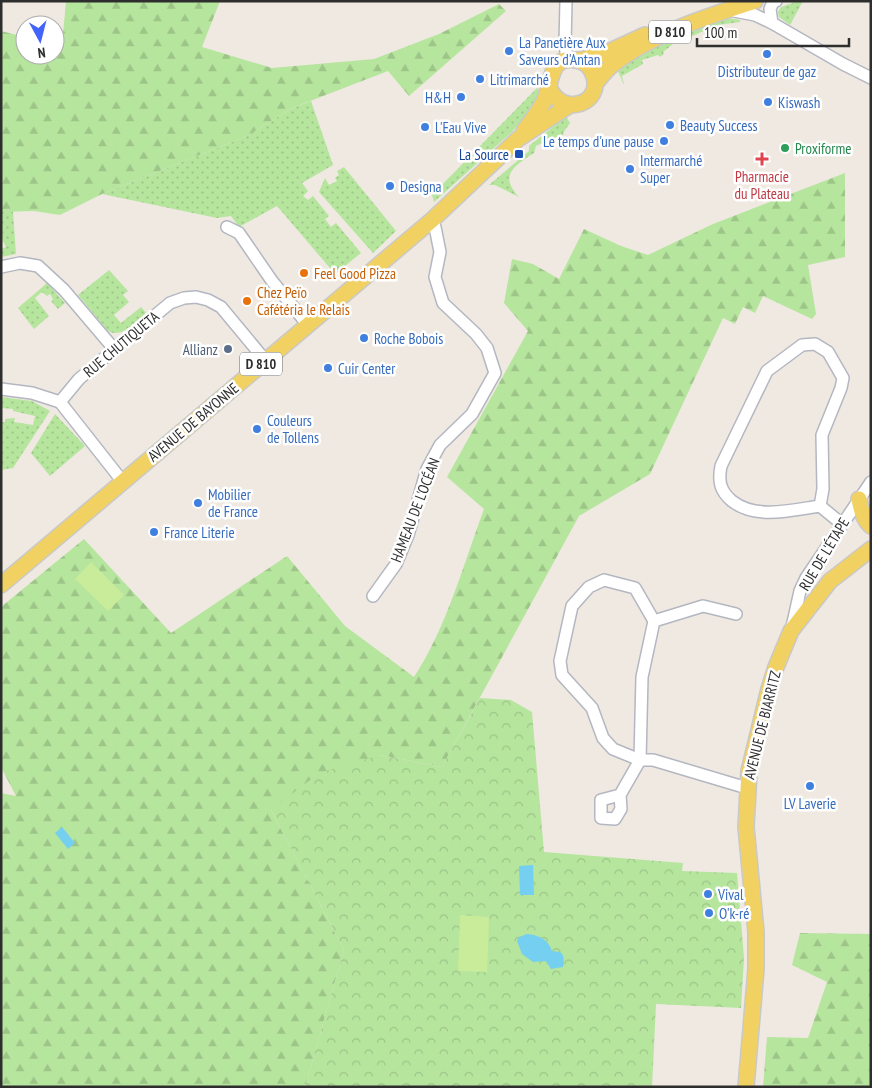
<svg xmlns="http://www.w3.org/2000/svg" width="872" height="1088" font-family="'PT Sans Narrow',sans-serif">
<defs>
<pattern id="grass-dots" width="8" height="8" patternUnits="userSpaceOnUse" patternTransform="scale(1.25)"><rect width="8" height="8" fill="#b6e59e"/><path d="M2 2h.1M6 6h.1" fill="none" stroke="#9dc588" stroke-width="1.8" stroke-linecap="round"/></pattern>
<pattern id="forest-firs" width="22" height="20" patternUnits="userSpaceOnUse" patternTransform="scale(1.25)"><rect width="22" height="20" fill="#b6e59e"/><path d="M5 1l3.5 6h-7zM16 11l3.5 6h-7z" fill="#9dc588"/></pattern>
<pattern id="park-crowns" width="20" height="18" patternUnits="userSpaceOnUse" patternTransform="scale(1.25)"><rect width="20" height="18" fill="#b6e59e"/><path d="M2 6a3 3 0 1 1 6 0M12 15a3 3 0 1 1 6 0" fill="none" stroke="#9dc588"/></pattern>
</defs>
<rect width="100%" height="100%" fill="#efe9e1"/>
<g fill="url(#grass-dots)">
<path d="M798,1H803L790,25L779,17L778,12L781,7Z"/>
<path d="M727,18L740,20V22L717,25L679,42L678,40L663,52L664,54L660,57L658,55L642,60L643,64L622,76L624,85L617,69L651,48L715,20Z"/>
<path d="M537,88L539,90L534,105L513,131L434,202L432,195Z"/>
<path d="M311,101L333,165L302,183L308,191L303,196L308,200L313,196L329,216L325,219L331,227L336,223L361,253L335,274L277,206L239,227L231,216L217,218L102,194L249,135L292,108Z"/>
<path d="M564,118H567L570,123L563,133L564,134L554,141L548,140L536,146L534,153C513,167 499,175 519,197L495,185H489L529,151V146Z"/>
<path d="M344,167L396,231L373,253L319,192L325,178L329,185L337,181L335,178L339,175L337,171Z"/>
<path d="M13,211L16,254L1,257V249L6,247L1,237V212Z"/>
<path d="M109,270L128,291L123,295L129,302L114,315L121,323L141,307L146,313C136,321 122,339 108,331L78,295Z"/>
<path d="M47,283L65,303L58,309L51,301L53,299L50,294L47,296L42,292L35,298L49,316L34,329L18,308Z"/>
<path d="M1,397L32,401L50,411L13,468L1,470V422H5V419L15,418L14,422L33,425L35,416L13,411V409L1,408Z"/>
<path d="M55,414L85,446L50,476L31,453Z"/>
</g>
<g fill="url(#forest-firs)">
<path d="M66,1H220L202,47L272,68L374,59L439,34L499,4L506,11L409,96L388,71L292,108L249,135L102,194L60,215L34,211L1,212V31L25,37V55H55V44L62,45Z"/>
<path d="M845,173V257L808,265L816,314L812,319L763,296L755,313L743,307L735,324L723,318L650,474L579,516L442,767L380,755L271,810L344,950L305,1087H1V793L16,796L1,767V607L84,539L171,633L287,556L345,626L414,677C446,629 464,563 484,509L447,477L528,331L504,303L512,259L533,264L559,279L584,229L621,246L648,255L713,224Z"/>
<path d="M800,933L871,934V1087H763L767,1037L808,1038L827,982L792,965Z"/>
</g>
<path fill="url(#park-crowns)" d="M480,698L511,700L532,712L544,852L683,863L682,871L737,873L744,958L741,1008L656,1004L652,1087H305L344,950L271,810L319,773L380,755L442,767Z"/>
<g fill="#c9ec9a">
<path d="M91,562L124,595L108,611L75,579Z"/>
<path d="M460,915L489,917L487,972L458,971Z"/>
</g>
<g fill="#75cff0">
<path d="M62,827L75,843L68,849L55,833Z"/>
<path d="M533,865L534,895H520L519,866Z"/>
<path d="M527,934C539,935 548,939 552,951L560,952L563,955L564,963L563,967L551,969L546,961L533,962L522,954L517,941L519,937Z"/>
</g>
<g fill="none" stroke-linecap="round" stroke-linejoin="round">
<defs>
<g id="minor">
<path d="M566,1L565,44L567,60"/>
<path d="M729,10L755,15L772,23L843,64L871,78"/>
<path d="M772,23L770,9L773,2L776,1"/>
<path d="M227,227L239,233L272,281L308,325"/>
<path d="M1,267L20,263L38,266L64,290L115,350"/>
<path d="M1,389L32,393L60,402"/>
<path d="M123,482L60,402L79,379L170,303L184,298L196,297L208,300L221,307L265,360"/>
<path d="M820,506C792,510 756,520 732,501C720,491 718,481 721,466L767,371L802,345L815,344L828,352L843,378L841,388L822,435L823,489L820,506L842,524"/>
<path d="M373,596L396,564L408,535L427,469L440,445L472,414L495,373L487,348L476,334L443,303L435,277L440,252L435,227L432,220"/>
<path d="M654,621L635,588L604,580L589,587L572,606L560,661L562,675L592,708L603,738L613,749L640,760L642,677L654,621L703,606L736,614"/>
<path d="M792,627L800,591L806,578L871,482"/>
<path d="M620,795L621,809L615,819L601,818V800L620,795L640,760H653L747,788"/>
</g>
<g id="major">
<path d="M579,60L604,54L645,35"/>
<path d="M595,84C600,78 605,71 611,66C649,35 708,16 755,1"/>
<path d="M524,131C531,121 540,111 545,99C552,83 549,55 576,60C584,61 590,66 593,74C605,103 562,119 549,87"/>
<path d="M859,499C861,509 863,519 871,526"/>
<path d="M1,585L432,220L518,139L570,105"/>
<path d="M746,1087L756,969V932L746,827L749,771L769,689L776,667L791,631L830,581L871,549"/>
</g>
</defs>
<use href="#minor" stroke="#b4b7c1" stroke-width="14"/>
<use href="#major" stroke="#c9c9c9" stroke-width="18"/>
<use href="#minor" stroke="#fff" stroke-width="11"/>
<use href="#major" stroke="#f2d163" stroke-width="15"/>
</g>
<g fill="#3f7fe0" stroke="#fff" stroke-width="2">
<circle cx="509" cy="51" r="5"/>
<circle cx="767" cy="54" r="5"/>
<circle cx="480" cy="79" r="5"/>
<circle cx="461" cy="97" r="5"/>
<circle cx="768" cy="102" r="5"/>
<circle cx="670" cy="125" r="5"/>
<circle cx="425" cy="127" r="5"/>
<circle cx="664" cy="141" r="5"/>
<circle cx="630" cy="169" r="5"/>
<circle cx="390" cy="186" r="5"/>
<circle cx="364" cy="338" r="5"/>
<circle cx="328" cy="368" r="5"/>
<circle cx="257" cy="429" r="5"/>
<circle cx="198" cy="503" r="5"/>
<circle cx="154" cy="532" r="5"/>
<circle cx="810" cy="786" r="5"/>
<circle cx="708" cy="894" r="5"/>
<circle cx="709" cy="913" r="5"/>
</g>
<circle fill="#2e9e5b" stroke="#fff" stroke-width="2" cx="785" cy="148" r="5"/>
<rect fill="#1a4fb4" stroke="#fff" stroke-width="2" x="514" y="149" width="10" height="10" rx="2.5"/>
<path fill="#e0444e" stroke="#fff" stroke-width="2" d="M759.5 151.5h5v5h5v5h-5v5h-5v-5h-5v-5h5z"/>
<g fill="#e8710a" stroke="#fff" stroke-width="2">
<circle cx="304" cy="273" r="5"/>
<circle cx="247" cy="301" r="5"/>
</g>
<circle fill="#5c6f8a" stroke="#fff" stroke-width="2" cx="228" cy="349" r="5"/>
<g text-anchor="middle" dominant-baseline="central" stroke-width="5" stroke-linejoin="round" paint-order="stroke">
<g fill="#fff" stroke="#6d6d6d" stroke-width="1">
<rect x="649" y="20.5" width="42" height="23" rx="4"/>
<rect x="240" y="352.5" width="42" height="23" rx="4"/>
</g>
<g font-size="14" font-weight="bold" fill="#2e2e2e">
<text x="670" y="32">D 810</text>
<text x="261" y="364">D 810</text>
</g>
<g font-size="15" fill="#366cbe" stroke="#fff" text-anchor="start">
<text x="519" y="42">La Panetière Aux<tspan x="519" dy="17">Saveurs d'Antan</tspan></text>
<text x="767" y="71" text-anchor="middle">Distributeur de gaz</text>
<text x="490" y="79">Litrimarché</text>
<text x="451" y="97" text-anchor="end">H&amp;H</text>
<text x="778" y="102">Kiswash</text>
<text x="680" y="125">Beauty Success</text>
<text x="435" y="127">L'Eau Vive</text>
<text x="654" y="141" text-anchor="end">Le temps d'une pause</text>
<text x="640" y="160">Intermarché<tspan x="640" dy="17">Super</tspan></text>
<text x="400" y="186">Designa</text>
<text x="374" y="338">Roche Bobois</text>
<text x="338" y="368">Cuir Center</text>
<text x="267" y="420">Couleurs<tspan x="267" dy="17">de Tollens</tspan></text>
<text x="208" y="494">Mobilier<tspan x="208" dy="17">de France</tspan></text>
<text x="164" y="532">France Literie</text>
<text x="810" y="803" text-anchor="middle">LV Laverie</text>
<text x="718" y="894">Vival</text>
<text x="719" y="913">O'k-ré</text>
</g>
<g font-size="15" fill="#27864d" stroke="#fff" text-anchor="start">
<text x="795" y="148">Proxiforme</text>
</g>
<g font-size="15" fill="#164399" stroke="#fff" text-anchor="end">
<text x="509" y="154">La Source</text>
</g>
<g font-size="15" fill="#be3a42" stroke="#fff">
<text x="762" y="176">Pharmacie<tspan x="762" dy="17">du Plateau</tspan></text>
</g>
<g font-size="15" fill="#c56008" stroke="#fff" text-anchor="start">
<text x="314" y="273">Feel Good Pizza</text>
<text x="257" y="292">Chez Peïo<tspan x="257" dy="17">Cafétéria le Relais</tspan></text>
</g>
<g font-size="15" fill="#2e2e2e" stroke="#fff">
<text transform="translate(121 344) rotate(-40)">RUE CHUTIQUETA</text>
<text transform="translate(193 422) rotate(-40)">AVENUE DE BAYONNE</text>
<text transform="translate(415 510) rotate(-69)">HAMEAU DE L'OCÉAN</text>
<text transform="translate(824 554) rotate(-59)">RUE DE L'ÉTAPE</text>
<text transform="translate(762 725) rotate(-76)">AVENUE DE BIARRITZ</text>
</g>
<g font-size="15" fill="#4e5e75" stroke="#fff" text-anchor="end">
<text x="218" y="349">Allianz</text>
</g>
</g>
<rect width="872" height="1088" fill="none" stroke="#2e2e2e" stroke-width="5"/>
<g transform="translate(40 40) rotate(173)"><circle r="24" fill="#ffffff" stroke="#ababab"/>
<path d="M0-4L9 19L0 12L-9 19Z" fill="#4264fb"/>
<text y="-8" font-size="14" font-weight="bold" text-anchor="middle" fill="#2e2e2e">N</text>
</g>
<path d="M697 38v8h152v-8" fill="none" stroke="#2e2e2e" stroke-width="2.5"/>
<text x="704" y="38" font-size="15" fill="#2e2e2e" stroke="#ffffff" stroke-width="4" paint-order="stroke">100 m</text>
</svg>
